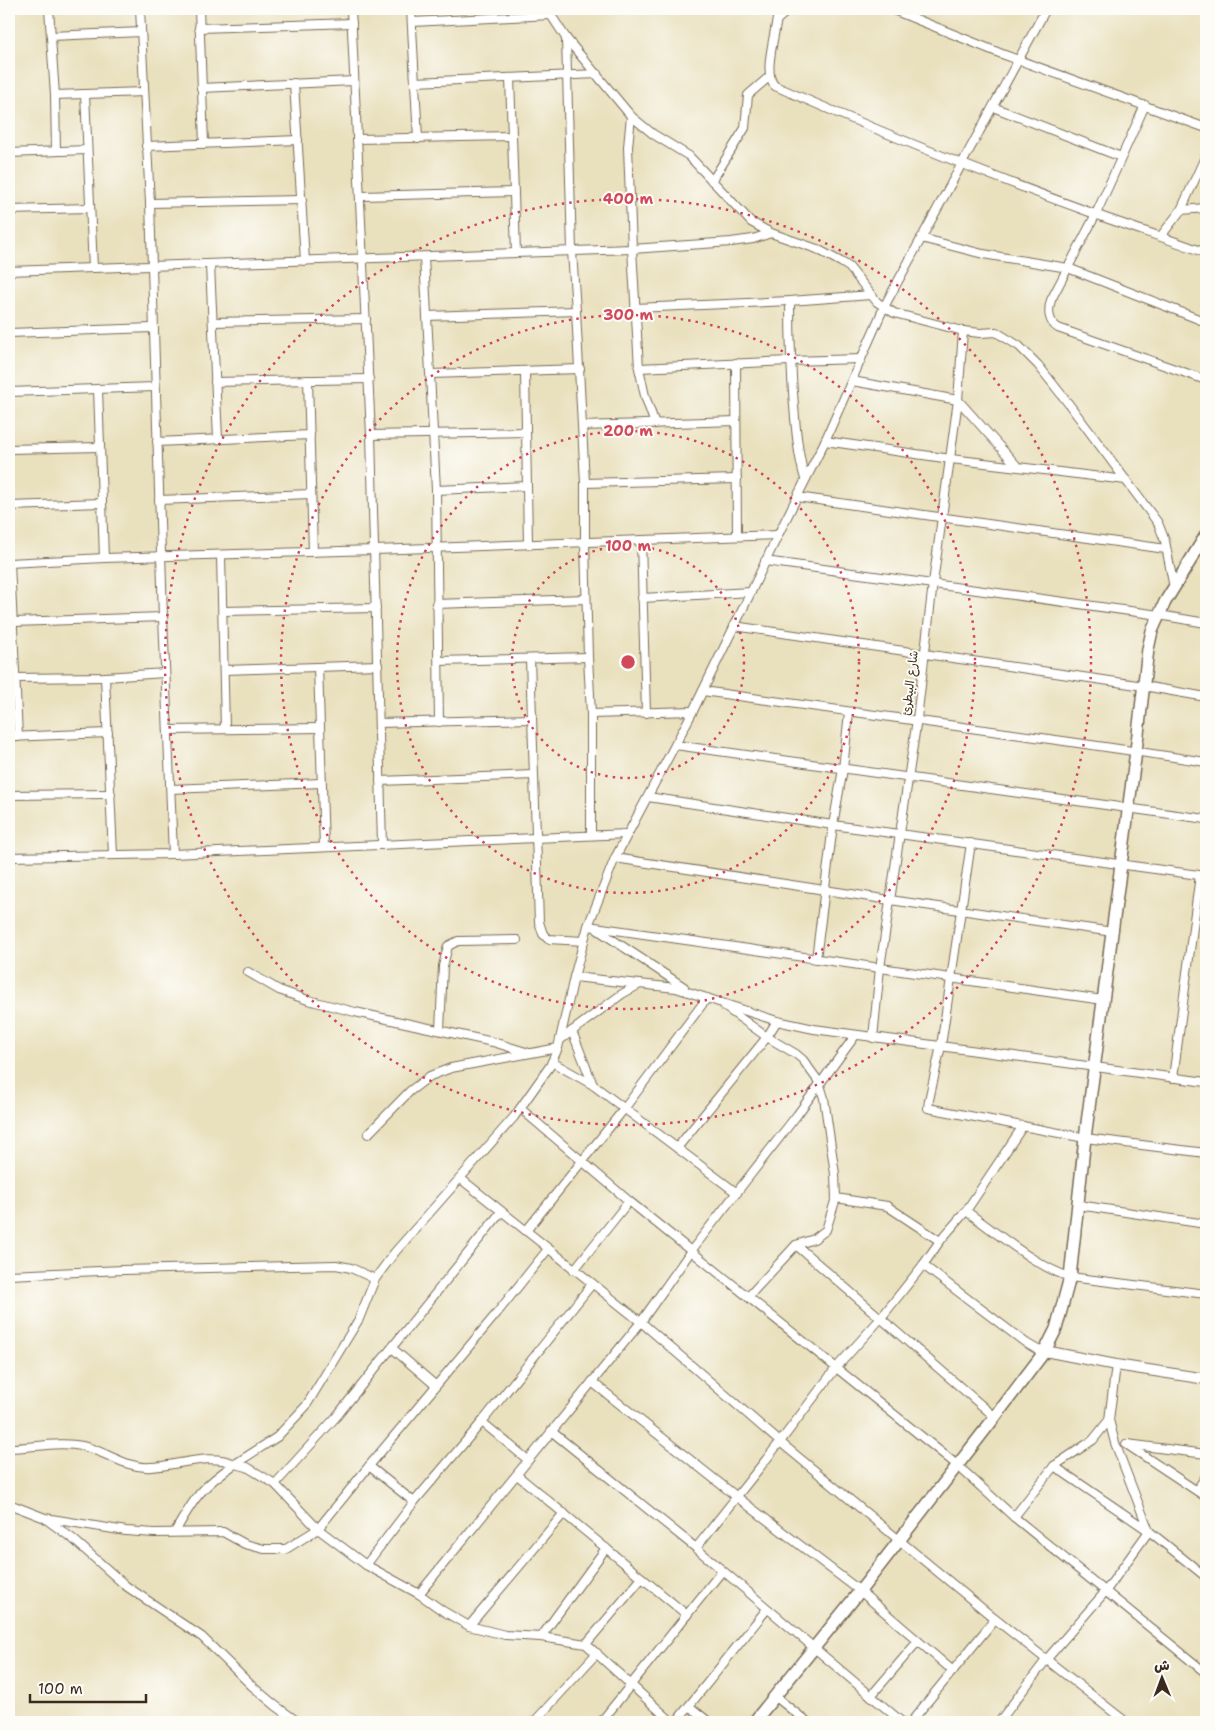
<svg xmlns="http://www.w3.org/2000/svg" width="1215" height="1731" font-family="'Shantell Sans','Playpen Sans Arabic',sans-serif">
<rect width="100%" height="100%" fill="#fdfcf7"/>
<filter id="ink" filterUnits="userSpaceOnUse"><feTurbulence type="fractalNoise" baseFrequency=".02" numOctaves="2"/><feDisplacementMap in="SourceGraphic" scale="10" xChannelSelector="R" yChannelSelector="G"/><feConvolveMatrix kernelMatrix="1 2 1 2 8 2 1 2 1" color-interpolation-filters="sRGB"/></filter>
<filter id="wash" filterUnits="userSpaceOnUse"><feTurbulence type="fractalNoise" baseFrequency=".0096" numOctaves="4" result="noise"/><feDisplacementMap in="SourceGraphic" scale="20" xChannelSelector="R" yChannelSelector="G"/><feGaussianBlur stdDeviation="1.12" result="paint"/><feColorMatrix in="noise" values="0 0 0 0 0 0 0 0 0 0 0 0 0 0 0 0 0 1.4 0 .05"/><feComposite in="paint" operator="in"/></filter>
<g filter="url(#wash)">
<rect width="100%" height="100%" fill="#e9e0bd"/>
</g>
<g filter="url(#ink)">
<g fill="none" stroke-linecap="round" stroke-linejoin="round">
<defs>
<g id="minor">
<path d="M49,9L55,95L56,151"/>
<path d="M140,9L150,203L163,617L173,854"/>
<path d="M199,9L204,144"/>
<path d="M351,9L371,435L382,845"/>
<path d="M411,9L418,139"/>
<path d="M547,9L566,38L631,116L653,134L689,156L751,222L771,233L817,249L841,262L849,267L877,302L894,313L963,331L980,333L996,332L1019,346L1038,365L1068,403L1158,523L1165,541L1174,588"/>
<path d="M778,9C778,27 761,74 775,86C880,132 987,175 1095,214C1132,228 1170,239 1206,253"/>
<path d="M891,9L1002,54L1206,128"/>
<path d="M778,19L790,9"/>
<path d="M412,22L550,15"/>
<path d="M199,28L352,23"/>
<path d="M51,36L141,32"/>
<path d="M566,38L572,251L576,311L585,483V542L588,657L591,714V835"/>
<path d="M510,78L516,253"/>
<path d="M415,82L597,74"/>
<path d="M294,83L305,261"/>
<path d="M201,88L354,81"/>
<path d="M85,94L93,268"/>
<path d="M55,95L144,92"/>
<path d="M1145,105L1096,214L1051,300C1048,310 1048,322 1058,328L1206,380"/>
<path d="M993,107L1121,157"/>
<path d="M631,116L628,147L632,249L639,368L645,396L655,424"/>
<path d="M357,139L512,136"/>
<path d="M146,146L298,140"/>
<path d="M9,153L87,150"/>
<path d="M712,181L745,128L748,95L770,76"/>
<path d="M361,196L514,192"/>
<path d="M150,203L302,200"/>
<path d="M9,210L90,208"/>
<path d="M1181,210L1206,208"/>
<path d="M1161,236L1181,210L1206,155"/>
<path d="M921,238L983,254L1068,268L1206,322"/>
<path d="M424,257L436,490L439,722"/>
<path d="M210,265L218,439"/>
<path d="M9,271L632,249L731,242L753,239L771,233"/>
<path d="M790,301C790,336 791,371 794,406C796,431 798,455 805,479"/>
<path d="M635,308L790,301L871,295"/>
<path d="M427,316L576,311"/>
<path d="M213,322L366,319"/>
<path d="M9,333L153,328"/>
<path d="M736,363L737,536"/>
<path d="M639,368L790,361L861,359"/>
<path d="M525,371L528,544"/>
<path d="M431,374L580,369"/>
<path d="M308,380L313,552"/>
<path d="M852,381L958,400L1017,466"/>
<path d="M215,382L369,379"/>
<path d="M98,389L104,558"/>
<path d="M9,392L155,387"/>
<path d="M583,426L736,421"/>
<path d="M371,435L526,432"/>
<path d="M825,441L951,459L1126,480"/>
<path d="M157,442L310,435"/>
<path d="M9,449L100,447"/>
<path d="M585,483L737,479"/>
<path d="M436,490L527,486"/>
<path d="M797,497L1166,549"/>
<path d="M159,500L311,494"/>
<path d="M9,506L102,503"/>
<path d="M641,540L646,713"/>
<path d="M221,556L225,729"/>
<path d="M765,561L1159,615L1206,623"/>
<path d="M9,563L104,558L375,550L778,535"/>
<path d="M10,563L18,737"/>
<path d="M642,598L751,592"/>
<path d="M436,604L586,599"/>
<path d="M223,611L376,608"/>
<path d="M13,622L163,617"/>
<path d="M734,626L1144,686L1206,697"/>
<path d="M530,659L539,922L543,934L548,939L584,941"/>
<path d="M439,661L588,657"/>
<path d="M318,667L324,847"/>
<path d="M225,670L378,665"/>
<path d="M105,677L113,855"/>
<path d="M14,678L105,677L165,673"/>
<path d="M703,691C870,715 1039,736 1206,762"/>
<path d="M591,714L693,711"/>
<path d="M379,723L532,719"/>
<path d="M168,730L320,728"/>
<path d="M9,737L108,733"/>
<path d="M675,745L1206,819"/>
<path d="M380,781L533,775"/>
<path d="M171,789L321,783"/>
<path d="M9,795L111,794"/>
<path d="M648,797L833,825L1206,876"/>
<path d="M971,843L941,1046L929,1100L928,1108L1085,1138L1206,1153"/>
<path d="M9,857L173,854L627,834"/>
<path d="M615,858L890,900L1113,932"/>
<path d="M588,926L1103,1000"/>
<path d="M598,930L684,987"/>
<path d="M816,959L833,825L843,769L849,712"/>
<path d="M248,972L279,990L308,1000L355,1012L493,1042L529,1053"/>
<path d="M574,977L676,988L777,1021L814,1029L1206,1082"/>
<path d="M725,1007L767,1037L796,1054L803,1060L819,1082L824,1098L835,1174L836,1198L826,1230L814,1239L796,1245L748,1297"/>
<path d="M440,1030L443,966L448,946L458,941L517,940"/>
<path d="M572,1031L593,1085"/>
<path d="M873,1038L880,968L917,719L933,583L958,400L963,331"/>
<path d="M560,1040L622,994L640,984"/>
<path d="M552,1062L593,1085L737,1193"/>
<path d="M1173,1078L1200,875"/>
<path d="M521,1109L629,1201L957,1465L1014,1517L1206,1673"/>
<path d="M368,1134L410,1091L430,1076L451,1068L558,1048"/>
<path d="M677,1148L767,1037L777,1021"/>
<path d="M461,1179L641,1322L780,1442L995,1619L1126,1722"/>
<path d="M836,1198L887,1206L940,1241"/>
<path d="M1078,1205L1206,1224"/>
<path d="M966,1211C996,1232 1036,1267 1070,1277L1206,1294"/>
<path d="M501,1212L336,1417L275,1484L318,1529L366,1565L419,1594L443,1611L469,1626L505,1635L541,1637L586,1644L672,1722"/>
<path d="M526,1231L624,1109L707,998"/>
<path d="M796,1245L995,1417"/>
<path d="M923,1265L1026,1343L1038,1350L1045,1351"/>
<path d="M574,1270L629,1201"/>
<path d="M9,1275L123,1270L336,1265L351,1268L375,1279"/>
<path d="M392,1348L435,1385"/>
<path d="M592,1382L737,1497L860,1591L953,1671"/>
<path d="M482,1422L528,1460"/>
<path d="M551,1431L696,1548L902,1722"/>
<path d="M1126,1444L1206,1497"/>
<path d="M1127,1444L1206,1454"/>
<path d="M9,1448C32,1448 59,1441 82,1446C106,1451 126,1469 151,1467C178,1466 209,1452 235,1464L277,1437L306,1406L359,1319L375,1279L395,1252L514,1117L550,1066L558,1048L574,977L588,926L615,858L693,711L751,592L778,535L825,441L884,307L1046,9"/>
<path d="M369,1466L414,1502"/>
<path d="M1054,1466L1149,1531L1206,1577"/>
<path d="M517,1475L687,1615"/>
<path d="M1197,1490L1206,1476"/>
<path d="M9,1504L45,1518L126,1531L154,1533L223,1532L245,1544L264,1549H286L318,1529L369,1466L497,1313L548,1249"/>
<path d="M1014,1517L1054,1466L1093,1440L1109,1420"/>
<path d="M47,1520L73,1539L126,1586L202,1637L252,1686L276,1706L298,1722"/>
<path d="M175,1532C194,1498 202,1486 235,1464L247,1467L275,1484"/>
<path d="M696,1548L780,1442L836,1368L881,1318L923,1265L940,1241L966,1211L1023,1126"/>
<path d="M366,1565L414,1502L482,1422L592,1284"/>
<path d="M419,1594L641,1322L691,1251L797,1115L855,1036"/>
<path d="M469,1626L564,1513"/>
<path d="M541,1637L606,1548"/>
<path d="M586,1644L642,1578"/>
<path d="M871,1696L918,1641"/>
<path d="M776,1697L807,1722"/>
<path d="M689,1706L709,1722"/>
<path d="M534,1722L597,1653"/>
<path d="M601,1722L722,1571"/>
<path d="M676,1722L767,1609"/>
<path d="M911,1722L995,1619"/>
<path d="M999,1722L1046,1660L1105,1592L1149,1531L1115,1443L1109,1420L1116,1365"/>
</g>
<path id="tertiary" d="M1045,1351L1116,1365L1206,1379"/>
<path id="secondary" d="M754,1722L860,1591L995,1417L1045,1351L1056,1329L1070,1277L1085,1138L1136,751L1148,649L1152,631L1165,602L1206,535"/>
</defs>
<use href="#minor" stroke="#786a56" stroke-width="10"/>
<use href="#tertiary" stroke="#786a56" stroke-width="12"/>
<use href="#secondary" stroke="#786a56" stroke-width="14"/>
<use href="#minor" stroke="#fff" stroke-width="8"/>
<use href="#tertiary" stroke="#fff" stroke-width="10"/>
<use href="#secondary" stroke="#fff" stroke-width="11"/>
</g>
</g>
<g fill="none" stroke="#d1495b" stroke-width="2.5" stroke-dasharray="2.5 5">
<circle cx="628" cy="662" r="116"/>
<circle cx="628" cy="662" r="231"/>
<circle cx="628" cy="662" r="347"/>
<circle cx="628" cy="662" r="463"/>
</g>
<g text-anchor="middle" dominant-baseline="central" stroke-width="4" stroke-linejoin="round" paint-order="stroke">
<g font-size="12" fill="#3b2a1e" stroke="#fdfcf7">
<text transform="translate(910 683) rotate(-83)">شارع البيطرئ</text>
</g>
</g>
<circle cx="628" cy="662" r="8" fill="#d1495b" stroke="#fdfcf7" stroke-width="2.5"/>
<g font-size="15" text-anchor="middle" font-weight="bold" fill="#d1495b" stroke="#fdfcf7" stroke-width="4" stroke-linejoin="round" paint-order="stroke">
<text x="628" y="204">400 m</text>
<text x="628" y="320">300 m</text>
<text x="628" y="436">200 m</text>
<text x="628" y="551">100 m</text>
</g>
<rect width="1215" height="1731" fill="none" stroke="#fdfcf7" stroke-width="30"/>
<g transform="translate(1162 1678) rotate(359)" stroke="#fdfcf7" stroke-width="4" paint-order="stroke">
<path d="M0-4L9 19L0 12L-9 19Z" fill="#3b2a1e"/>
<text y="-8" font-size="14" font-weight="bold" text-anchor="middle" fill="#3b2a1e">ش</text>
</g>
<path d="M30 1694v8h116v-8" fill="none" stroke="#3b2a1e" stroke-width="2.5"/>
<text x="38" y="1694" font-size="15" fill="#3b2a1e" stroke="#fdfcf7" stroke-width="4" paint-order="stroke">100 m</text>
</svg>
